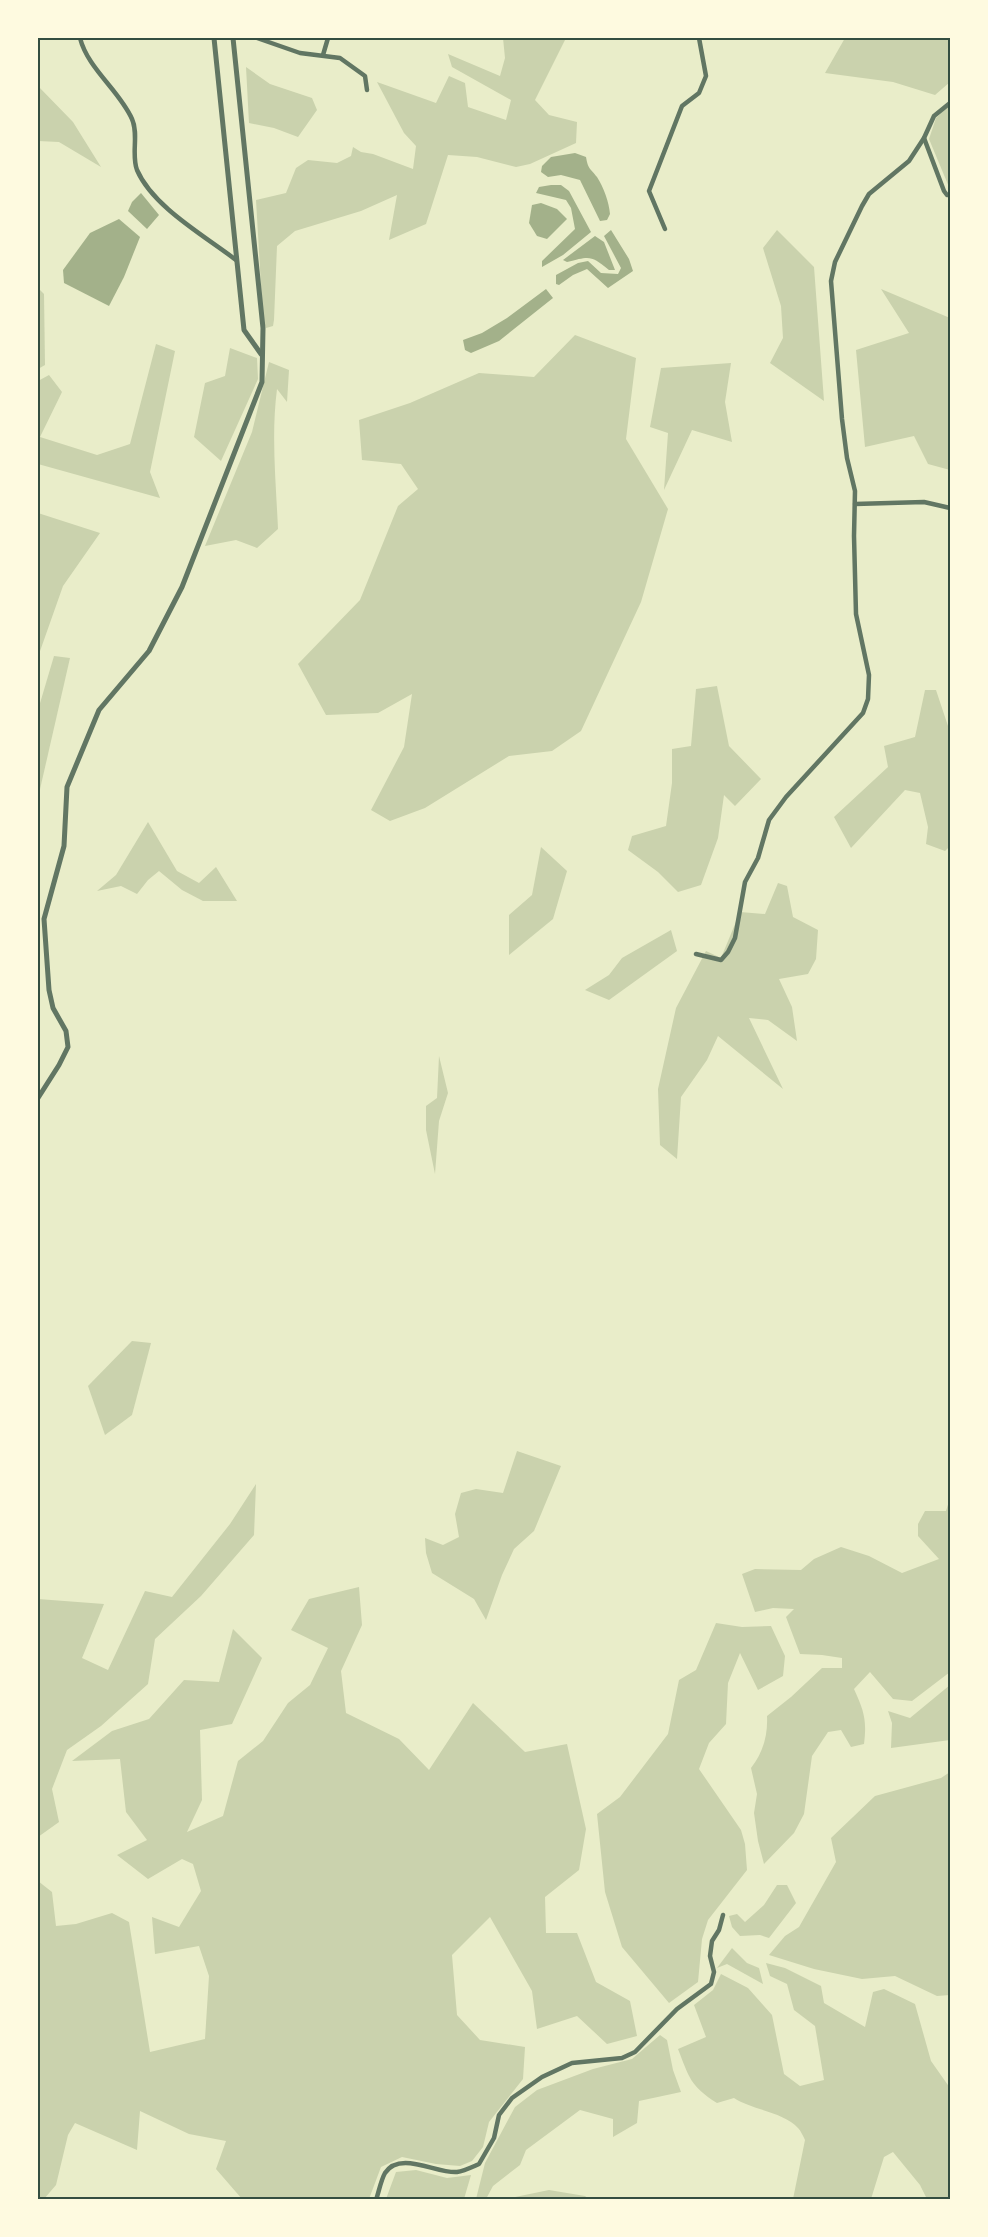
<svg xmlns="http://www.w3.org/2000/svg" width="988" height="2237" font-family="'DM Sans',sans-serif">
<rect width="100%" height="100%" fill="#e9edc9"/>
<g fill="#cad2ad">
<path d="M503,38H566L535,100L549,115L577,122L576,143L530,164L516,167L477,157L448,155L426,224L389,240L397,195L361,211L295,231L277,246L274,320L273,326L266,328L263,320L256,200L286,193L296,168L308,160L337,163L351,156L353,147L361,152L373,154L413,169L416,146L404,133L377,82L436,103L449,76L465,83L468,107L506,120L511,100L452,67L448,54L500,76L505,58Z"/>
<path d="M845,38H950V82L935,95L893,82L825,73Z"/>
<path d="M246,67L270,84L312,98L317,110L298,137L274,128L249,123Z"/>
<path d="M38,86L73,122L101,167L59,142L38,141Z"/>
<path d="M950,105V187H949L929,139L936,118Z"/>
<path d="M777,230L814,267L824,401L770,363L783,338L781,306L763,248Z"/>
<path d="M38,288L44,294L45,365L38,369Z"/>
<path d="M881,289L950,318V470L928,464L914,436L865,447L856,350L909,333Z"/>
<path d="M575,335L636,358L626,439L668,509L641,602L581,731L552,751L509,756L425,808L390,821L371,810L404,747L412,694L378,713L326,715L298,664L360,600L398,506L418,489L401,464L362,460L359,420L410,403L479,373L534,377Z"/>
<path d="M156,344L175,351L150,472L160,498L38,464V381L49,375L62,392L40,437L97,455L130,444Z"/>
<path d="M230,348L257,358L258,379L221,461L194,437L205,383L225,376Z"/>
<path d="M269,362L289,370L287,402L277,389C271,435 276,483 278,529L257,548L236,540L205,546L252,432Z"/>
<path d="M731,363L725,402L732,442L692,430L664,490L668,433L650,427L661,368Z"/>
<path d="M38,513L100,533L63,586L39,654H38Z"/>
<path d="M54,656L70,658L38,798V710Z"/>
<path d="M717,686L729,746L761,779L735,806L724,795L718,838L701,885L678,892L658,872L628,850L632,836L666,826L672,783V749L691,746L696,689Z"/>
<path d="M925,690H936L950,732V846L945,851L926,844L928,827L920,793L905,790L851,848L834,817L888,767L884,746L915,737Z"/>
<path d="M148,822L177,871L199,883L216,867L237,901H203L182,890L159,871L148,880L137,894L121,886L97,891L116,875Z"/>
<path d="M541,847L567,871L553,919L509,955V915L532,895Z"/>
<path d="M778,883L787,886L793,917L818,930L816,959L808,974L779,979L792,1007L797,1041L768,1020L749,1018L783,1089L718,1036L707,1060L681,1097L677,1159L660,1145L658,1089L676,1008L706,951L721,958L740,912L765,914Z"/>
<path d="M671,930L677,951L609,1000L585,990L609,975L622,958Z"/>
<path d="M439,1056L448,1093L439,1121L435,1174L426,1130V1106L437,1098Z"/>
<path d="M132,1341L151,1343L132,1415L105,1435L88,1386Z"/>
<path d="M517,1451L561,1466L534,1531L514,1549L502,1575L486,1620L474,1599L432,1573L426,1553L425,1538L443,1545L459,1537L455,1514L461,1493L476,1489L503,1493Z"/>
<path d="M256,1484L254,1535L201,1596L155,1639L148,1684L101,1726L67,1750L52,1789L59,1822L38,1837V1599L104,1604L82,1658L108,1670L145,1591L172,1597L230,1524Z"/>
<path d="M950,1498V1672L912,1701L893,1699L870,1672L854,1689C864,1711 867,1720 864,1744L851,1747L841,1730L828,1732L812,1756L804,1814L794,1833L764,1864L758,1841L754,1813L757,1794L751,1768C763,1753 768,1735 767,1716L791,1697L822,1668H842V1658L822,1655L800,1654L786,1617L794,1609L773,1608L755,1612L742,1574L755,1569L801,1570L814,1559L841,1547L869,1556L902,1573L939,1559L918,1536V1524L925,1511H946Z"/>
<path d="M359,1587L362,1625L341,1671L346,1713L399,1739L429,1770L473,1703L525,1752L567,1744L586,1829L579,1870L545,1897L546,1933H577L596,1982L630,2001L637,2036L607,2044L577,2016L537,2029L532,1991L490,1917L452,1955L457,2015L480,2040L525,2047L523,2079L489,2122L483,2147L472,2161L460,2166L436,2164L402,2157L381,2167L369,2199H242L216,2169L226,2141L189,2134L140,2111L137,2150L75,2123L68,2135L56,2185L44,2199H38V1881L52,1892L56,1926L76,1924L112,1913L129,1922L150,2052L205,2039L209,1976L199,1946L155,1954L152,1917L179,1927L201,1891L193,1864L182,1859L148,1879L117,1855L147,1840L126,1812L120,1759L72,1761L112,1731L149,1719L184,1680L219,1682L233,1629L262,1658L232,1724L200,1730L202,1800L187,1832L223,1816L238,1761L263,1741L288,1703L310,1685L328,1648L291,1630L309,1599Z"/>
<path d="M716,1623L742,1627L771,1626L785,1656L783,1676L758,1690L740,1653L728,1683L726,1724L709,1743L699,1769L741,1830L745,1844L747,1870L708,1920L702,1939L698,1982L669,2003L622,1947L605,1892L597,1814L620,1797L668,1734L679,1680L696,1670Z"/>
<path d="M950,1685V1740L891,1748L892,1723L888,1711L910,1718Z"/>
<path d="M950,1772V1995L937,1996L895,1976L862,1979L814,1969L769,1955L785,1936L799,1927L836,1862L831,1838L875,1796L941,1778Z"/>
<path d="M777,1885H787L796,1903L769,1938L760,1935L740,1936L732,1927L729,1916L737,1914L745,1922L764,1905Z"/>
<path d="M732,1948L747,1963L759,1968L763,1984L727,1964L717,1968Z"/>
<path d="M766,1963L785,1968L821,1986L824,2003L865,2027L873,1992L884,1989L915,2004L931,2061L950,2088V2199H927L920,2185L893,2152L884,2157L871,2199H793L805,2140C803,2136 801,2131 798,2128C784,2112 752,2110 734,2098L717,2103C690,2086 689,2077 678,2049L706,2037L694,2005L713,1990L721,1974L748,1988L772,2015L784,2074L800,2086L824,2080L815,2026L794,2010L787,1984L770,1976Z"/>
<path d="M660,2035L667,2040L673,2070L681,2092L639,2101L637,2123L613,2137V2119L580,2110L526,2150L520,2165L493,2186L486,2199H476L485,2163L515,2107L537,2090L593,2069L632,2059Z"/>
<path d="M416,2170L447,2178L471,2175L464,2199H386L396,2172Z"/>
<path d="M549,2190L585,2196L589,2199H505Z"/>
</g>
<g fill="#a3b18a">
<path d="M575,153L586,157C588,169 590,168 597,177C604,188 609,202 610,214L607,220L600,221L580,180L561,175L548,177L541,172L542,166L551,157Z"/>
<path d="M551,185H561L569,191L591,232L563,255L542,267V261L575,229L571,208L566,200L536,193L539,187Z"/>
<path d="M141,193L159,215L147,229L128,211L132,202Z"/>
<path d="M541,203L557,209L567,219L547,239L537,236L529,223L532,205Z"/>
<path d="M119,219L140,237L124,277L109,306L64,283L63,270L90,233Z"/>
<path d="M611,230L629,259L633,271L608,288L587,269L573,275L559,285L556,284V275L578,263L588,261L601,273L618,274L621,268L604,236Z"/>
<path d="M595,236L604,242L615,270H609C591,255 590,256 567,262L563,260Z"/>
<path d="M546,289L553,298L499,341L471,353L465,350L463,340L482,333L507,318Z"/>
</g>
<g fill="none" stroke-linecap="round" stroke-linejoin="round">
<g stroke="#617663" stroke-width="4.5">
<path d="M80,38C88,69 119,90 132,119C139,134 131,155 137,170C153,207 205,236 236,260"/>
<path d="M257,38L300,53L340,58L365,76L367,90"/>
<path d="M323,55L328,38"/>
<path d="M924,138L944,191L947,195H950"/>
<path d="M665,229L649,191L682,106L699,93L706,76L699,38"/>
<path d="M855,504L924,502L950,508"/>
<path d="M696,954L721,960L728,952L735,938L745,882L758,858L769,820L786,797L863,713L868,699L869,675L856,614L854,536L855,491L847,458L842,419L831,281L835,262L862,206L869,194L909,161L924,138L934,116L950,103"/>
<path d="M376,2200C379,2191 381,2180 385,2173C400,2150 437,2174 457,2172C464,2171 472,2167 479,2164L494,2138L499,2115L512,2098L542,2077L572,2063L622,2058L635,2052L677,2009L711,1984L714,1972L710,1956L712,1941L719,1930L723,1915"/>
</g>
<g stroke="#617663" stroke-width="5">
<path d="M214,38L244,330L261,354"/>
<path d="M38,1098L59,1065L68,1047L66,1031L53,1008L49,990L44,919L64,846L67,787L99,710L149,651L182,587L262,382L263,328L233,38"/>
</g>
</g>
<rect width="988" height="2237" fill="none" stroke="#fefae0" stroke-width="78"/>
<rect x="39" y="39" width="910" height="2159" fill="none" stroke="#344e41" stroke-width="2"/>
</svg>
